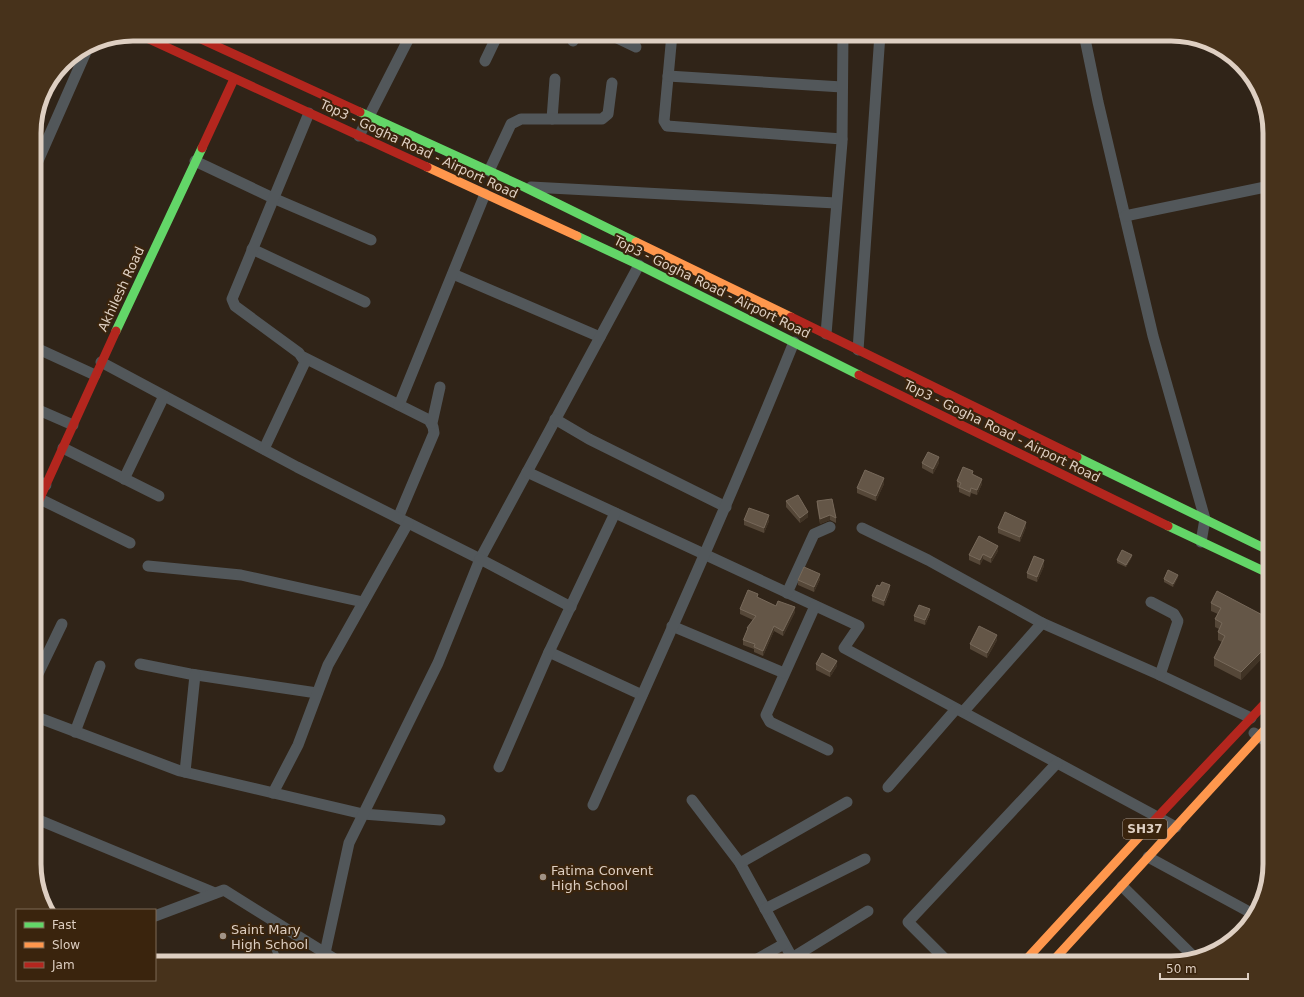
<svg xmlns="http://www.w3.org/2000/svg" width="1304" height="997" font-family="'DejaVu Sans',sans-serif">
<rect width="100%" height="100%" fill="#302418"/>
<g fill="none" stroke-linecap="round" stroke-linejoin="round">
<path stroke="#52575a" stroke-width="5.5" d="M273,947L280,963"/>
<g stroke="#52575a" stroke-width="11">
<path d="M609,34L636,47"/>
<path d="M672,34L664,121L667,126L842,139"/>
<path d="M1084,34L1098,102L1153,336L1205,519L1201,542"/>
<path d="M573,41L577,34"/>
<path d="M485,61L498,34"/>
<path d="M668,76L842,87"/>
<path d="M552,119L555,79"/>
<path d="M359,136L411,34"/>
<path d="M195,161L273,198L371,240"/>
<path d="M34,170L89,45"/>
<path d="M489,171L511,124L521,119H602L608,114L612,83"/>
<path d="M531,187L836,203"/>
<path d="M1125,216L1270,186"/>
<path d="M252,249L365,302"/>
<path d="M453,274L600,337"/>
<path d="M826,334L842,142L843,34"/>
<path d="M34,347L95,375"/>
<path d="M858,350L880,34"/>
<path d="M303,357L429,420L433,427L434,433L398,518"/>
<path d="M101,362L297,467L480,559L639,265"/>
<path d="M399,405L485,194"/>
<path d="M34,408L73,425"/>
<path d="M555,419L589,439L726,507"/>
<path d="M432,423L440,387"/>
<path d="M63,448L159,496"/>
<path d="M264,449L305,362L299,353L235,306L232,299L309,113"/>
<path d="M527,472L859,626L844,648L1176,827"/>
<path d="M34,479L46,485"/>
<path d="M124,479L164,396"/>
<path d="M40,499L130,543"/>
<path d="M862,528L928,560L1042,623L1160,675L1251,718"/>
<path d="M148,566L241,575L363,602"/>
<path d="M787,593L814,534L830,527"/>
<path d="M1151,602L1174,614L1178,621L1160,675"/>
<path d="M815,606L766,715L770,722L828,750"/>
<path d="M672,626L784,673"/>
<path d="M549,652L642,695"/>
<path d="M140,664L190,674L317,693"/>
<path d="M34,682L62,624"/>
<path d="M963,712L1042,623"/>
<path d="M34,716L180,771L363,814L440,820"/>
<path d="M75,732L100,666"/>
<path d="M1254,733L1270,744"/>
<path d="M499,767L549,652L615,513"/>
<path d="M185,772L195,675"/>
<path d="M888,787L956,709"/>
<path d="M273,793L298,745L328,665L408,523"/>
<path d="M692,800L740,863L795,963"/>
<path d="M593,805C662,651 731,498 794,342"/>
<path d="M34,818L215,893"/>
<path d="M1148,857L1255,915"/>
<path d="M740,863L847,802"/>
<path d="M1122,886L1195,958"/>
<path d="M765,909L865,859"/>
<path d="M155,916L224,890L341,963"/>
<path d="M325,953L349,843L438,663L480,559L571,607"/>
<path d="M792,958L868,911"/>
<path d="M750,963L784,944"/>
<path d="M949,963L908,922L1057,763"/>
</g>
<g stroke="#63d668" stroke-width="9">
<path d="M360,112L522,186L636,242"/>
<path d="M577,236L639,265L859,375"/>
<path d="M116,331L202,148"/>
<path d="M1077,457L1270,551"/>
<path d="M1168,526L1270,574"/>
</g>
<g stroke="#ff974d" stroke-width="9">
<path d="M427,167L577,236"/>
<path d="M636,242L791,317"/>
<path d="M1023,963L1150,825"/>
<path d="M1051,963L1270,724"/>
</g>
<g stroke="#b3261e" stroke-width="9">
<path d="M138,34L427,167"/>
<path d="M190,34L360,112"/>
<path d="M202,148L234,79"/>
<path d="M791,317L1077,457"/>
<path d="M859,375L1168,526"/>
<path d="M34,511L116,331"/>
<path d="M1150,825L1270,698"/>
</g>
</g>
<g fill="#554738">
<path d="M922,463H939L933,474L922,468Z"/>
<path d="M973,475L982,484L977,495L971,493L970,497L959,492V488L957,487V481Z"/>
<path d="M884,484L876,501L857,493V488Z"/>
<path d="M786,501L808,517L800,523L786,507Z"/>
<path d="M817,501L836,518V523L830,520L820,524L817,506Z"/>
<path d="M744,520L769,521L764,533L744,525Z"/>
<path d="M1026,527L1020,542L998,533V528Z"/>
<path d="M998,551L991,563L983,559L980,565L969,560V555Z"/>
<path d="M1132,557L1126,567L1117,563V560Z"/>
<path d="M1044,566L1037,582L1027,578V573Z"/>
<path d="M1178,577L1173,587L1164,582V579Z"/>
<path d="M820,579L814,592L798,585V580Z"/>
<path d="M890,591L884,606L872,601V596Z"/>
<path d="M758,598L776,606L795,612L783,636L774,631L763,656L754,652V649L743,645V640L747,632V628L753,620L740,614V609Z"/>
<path d="M1211,603L1270,619V650L1241,680L1214,666V658L1222,642L1218,640V632L1219,629L1215,627V619L1218,614L1211,611Z"/>
<path d="M930,614L925,625L914,621V616Z"/>
<path d="M997,640L987,658L970,649V644Z"/>
<path d="M816,664L837,666L830,677L816,670Z"/>
</g>
<g fill="#403325">
<path d="M939,457V463L933,474V469Z"/>
<path d="M884,478V484L876,501V496Z"/>
<path d="M982,479V484L977,495V490Z"/>
<path d="M808,512V517L800,523V518Z"/>
<path d="M769,515V521L764,533V528Z"/>
<path d="M830,515V520L820,524V519Z"/>
<path d="M1026,522V527L1020,542V537Z"/>
<path d="M998,546V551L991,563V558Z"/>
<path d="M983,554V559L980,565V560Z"/>
<path d="M1132,555V557L1126,567V565Z"/>
<path d="M1044,560V566L1037,582V577Z"/>
<path d="M820,574V579L814,592V587Z"/>
<path d="M1178,575V577L1173,587V584Z"/>
<path d="M890,585V591L884,606V601Z"/>
<path d="M795,607V612L783,636V631Z"/>
<path d="M930,609V614L925,625V620Z"/>
<path d="M774,626V631L763,656V651Z"/>
<path d="M997,635V640L987,658V653Z"/>
<path d="M1270,643V650L1241,680V672Z"/>
<path d="M837,661V666L830,677V672Z"/>
</g>
<g fill="#645647" stroke="#77695a">
<path d="M928,452L939,457L933,469L922,463Z"/>
<path d="M963,467L973,471L972,474L982,479L977,490L971,488L970,492L959,487L961,483L957,481Z"/>
<path d="M865,470L884,478L876,496L857,488Z"/>
<path d="M798,495L808,512L800,518L786,501Z"/>
<path d="M832,499L836,518L830,515L820,519L817,501Z"/>
<path d="M749,508L769,515L764,528L744,520Z"/>
<path d="M1005,512L1026,522L1020,537L998,528Z"/>
<path d="M979,536L998,546L991,558L983,554L980,560L969,555Z"/>
<path d="M1122,550L1132,555L1126,565L1117,560Z"/>
<path d="M1034,556L1044,560L1037,577L1027,573Z"/>
<path d="M804,567L820,574L814,587L798,580Z"/>
<path d="M1168,570L1178,575L1173,584L1164,579Z"/>
<path d="M882,582L890,585L884,601L872,596L877,585L880,586Z"/>
<path d="M748,590L758,594L757,597L776,606L778,601L795,607L783,631L774,626L763,651L754,647L755,644L743,640L748,628H747L756,616L740,609Z"/>
<path d="M1217,591L1270,619V643L1241,672L1214,658L1225,636L1218,632L1222,623L1215,619L1221,608L1211,603Z"/>
<path d="M919,605L930,609L925,620L914,616Z"/>
<path d="M979,626L997,635L987,653L970,644Z"/>
<path d="M822,653L837,661L830,672L816,664Z"/>
</g>
<g fill="#a19386" stroke="#3a240d" stroke-width="1.5">
<circle cx="543" cy="877" r="4"/>
<circle cx="223" cy="936" r="4"/>
</g>
<g text-anchor="middle" dominant-baseline="central" stroke-width="4" stroke-linejoin="round" paint-order="stroke">
<rect fill="#3a240d" stroke="#ad9c8c" stroke-width="1" x="1123" y="819" width="44" height="20" rx="3"/>
<g font-size="12" font-weight="bold" fill="#decfc2">
<text x="1145" y="829">SH37</text>
</g>
<g font-size="13" fill="#decfc2" stroke="#3a240d">
<text transform="translate(419 149) rotate(25)">Top3 - Gogha Road - Airport Road</text>
<text transform="translate(712 287) rotate(26)">Top3 - Gogha Road - Airport Road</text>
<text transform="translate(121 289) rotate(-65)">Akhilesh Road</text>
<text transform="translate(1002 431) rotate(26)">Top3 - Gogha Road - Airport Road</text>
</g>
<g font-size="13" fill="#decfc2" stroke="#3a240d" text-anchor="start">
<text x="551" y="870">Fatima Convent<tspan x="551" dy="15">High School</tspan></text>
<text x="231" y="929">Saint Mary<tspan x="231" dy="15">High School</tspan></text>
</g>
</g>
<path d="M0 0H1304V997H0ZM133 41H1171A92 92 0 0 1 1263 133V864A92 92 0 0 1 1171 956H133A92 92 0 0 1 41 864V133A92 92 0 0 1 133 41Z" fill="#47321b" fill-rule="evenodd"/>
<path fill="none" stroke="#decfc2" stroke-width="5" d="M133 41H1171A92 92 0 0 1 1263 133V864A92 92 0 0 1 1171 956H133A92 92 0 0 1 41 864V133A92 92 0 0 1 133 41Z"/>
<rect x="16" y="909" width="140" height="72" fill="#3a240d" stroke="#7c6855"/>
<rect x="24" y="922" width="20" height="6" fill="#63d668" stroke="#7c6855"/>
<text x="52" y="929" font-size="12" fill="#decfc2">Fast</text>
<rect x="24" y="942" width="20" height="6" fill="#ff974d" stroke="#7c6855"/>
<text x="52" y="949" font-size="12" fill="#decfc2">Slow</text>
<rect x="24" y="962" width="20" height="6" fill="#b3261e" stroke="#7c6855"/>
<text x="52" y="969" font-size="12" fill="#decfc2">Jam</text>
<path d="M1160 973v6h88v-6" fill="none" stroke="#decfc2" stroke-width="2"/>
<text x="1166" y="973" font-size="12" fill="#decfc2" stroke="#3a240d" stroke-width="3" paint-order="stroke">50 m</text>
</svg>
